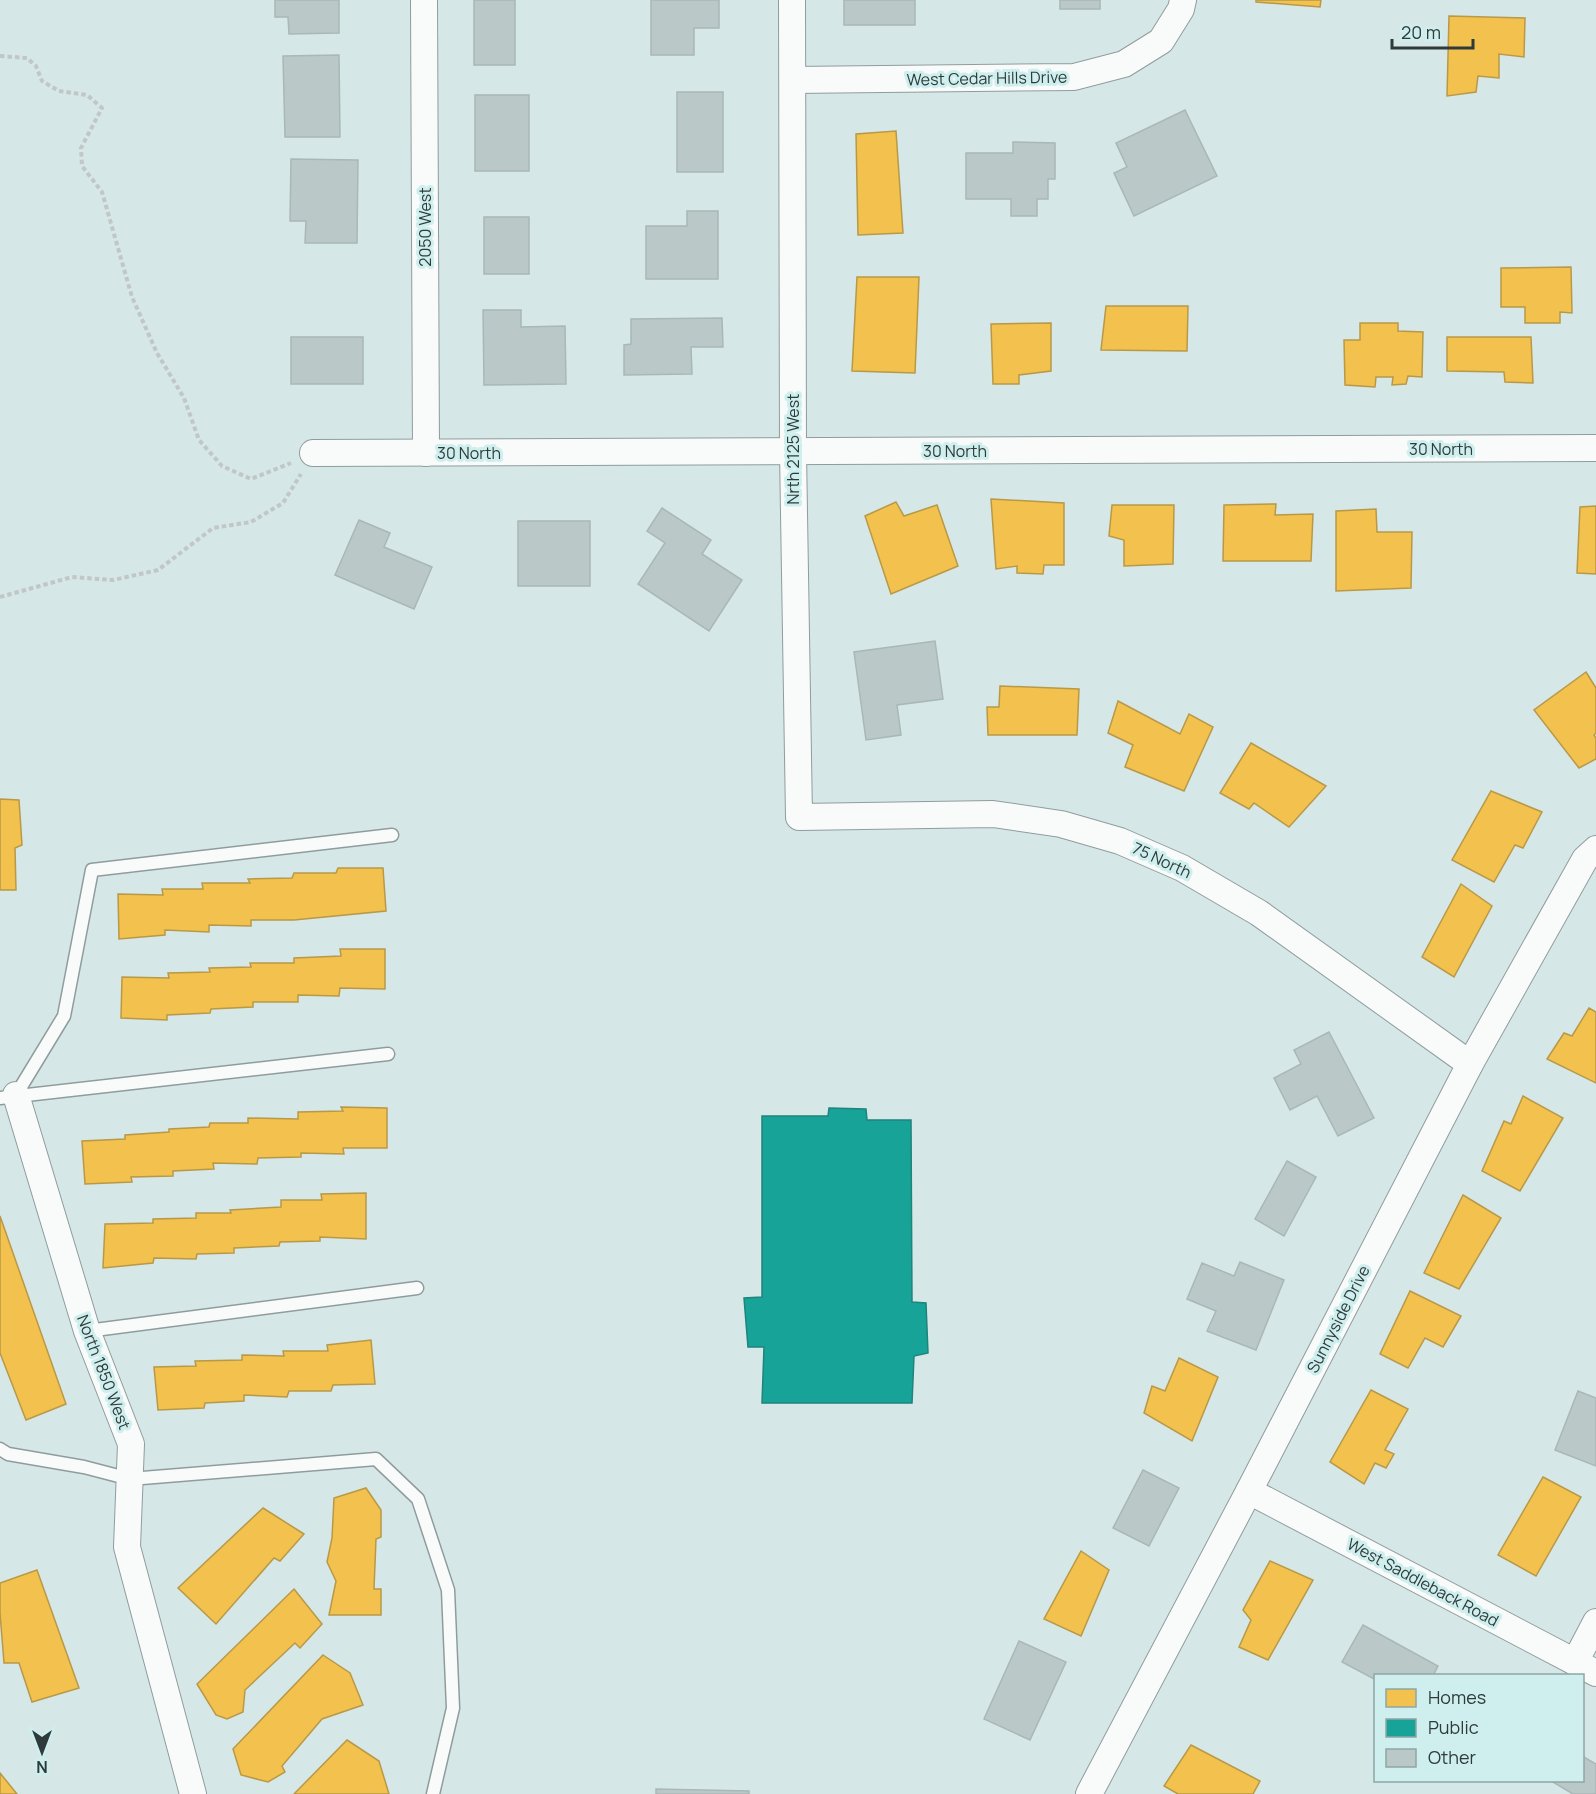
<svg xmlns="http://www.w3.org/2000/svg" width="1596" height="1794" font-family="Manrope,sans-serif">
<rect width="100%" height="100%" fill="#d6e7e7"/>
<g fill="#f2c14e" stroke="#b89948" stroke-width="1.5">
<path d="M1256,0H1321L1320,7L1256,2Z"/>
<path d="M1449,16L1525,18L1524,57L1499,54V78L1478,76L1476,92L1447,96Z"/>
<path d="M896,131L903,233L858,235L856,134Z"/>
<path d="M1571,267L1572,313L1560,312V323H1525V307H1501V268Z"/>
<path d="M857,277H919L915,373L852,371Z"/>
<path d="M1106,306H1188L1187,351L1101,350Z"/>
<path d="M1051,323V371L1019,375V384H993L991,324Z"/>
<path d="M1360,323H1398V331L1423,332L1422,377L1408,376L1406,384L1392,385L1393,377H1376L1375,387L1345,385L1344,340H1360Z"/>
<path d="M1447,337H1531L1533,383L1505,382L1504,372L1447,371Z"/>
<path d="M991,499L1064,503V565H1044L1043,574L1017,573V566L996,569Z"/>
<path d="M896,502L904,516L937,505L958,566L891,594L865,516Z"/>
<path d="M1276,504L1275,515L1313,514L1311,561H1223L1224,505Z"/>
<path d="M1112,505H1174L1173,564L1124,566V540L1109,536Z"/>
<path d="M1596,506V574L1577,573L1580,507Z"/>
<path d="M1376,509L1377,532H1412L1411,588L1336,591V511Z"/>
<path d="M1586,672L1596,688V733L1594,735L1596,738V759L1579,768L1534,710Z"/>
<path d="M1000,686L1079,689L1077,735H988L987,707H999Z"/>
<path d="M1118,701L1180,734L1189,714L1213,727L1184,791L1125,767L1133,745L1108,733Z"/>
<path d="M1251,743L1326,786L1289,827L1254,803L1249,809L1220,793Z"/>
<path d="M1491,791L1542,812L1523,848L1515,845L1494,882L1452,860Z"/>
<path d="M0,799L19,800L22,845L15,848L16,890H0Z"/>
<path d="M338,868H383L386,911L294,920H251V926L209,925V932L165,930V935L119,939L118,894L163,895L162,889H203L202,883H250L248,879L292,878L294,873H336Z"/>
<path d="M1461,884L1492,906L1454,977L1422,957Z"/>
<path d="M340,949H385V989L340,988L339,996L298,995V1002H253V1007L211,1009L210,1013L167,1015V1020L121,1018L122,977L169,978L168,973L210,972L209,968L251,967L250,963H294V958L341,956Z"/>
<path d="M1589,1008L1596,1012V1083L1547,1059L1564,1033L1572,1036Z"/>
<path d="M1523,1096L1563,1118L1520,1191L1482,1171L1504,1121L1511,1124Z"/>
<path d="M341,1107L387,1108V1148H343L344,1154L301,1153V1157L258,1158L257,1164L213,1163L214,1169L173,1171V1176L131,1177L132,1182L85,1184L82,1141L125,1139V1135L169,1132V1129L209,1127L210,1123H248V1118L298,1119V1112L343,1111Z"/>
<path d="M366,1193V1239L320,1237V1241L280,1242L279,1246L234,1248V1253L197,1254L196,1259L154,1258L153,1263L103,1268L105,1224L153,1223V1219L196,1218V1213H231L230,1210L281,1207V1200H322L321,1194Z"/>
<path d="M1463,1195L1501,1218L1459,1289L1424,1273Z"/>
<path d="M0,1216L66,1404L26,1420L0,1353Z"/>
<path d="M1410,1291L1461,1316L1443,1347L1425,1338L1408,1368L1380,1354Z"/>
<path d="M371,1340L375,1384L333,1385L331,1391H289L287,1397L244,1395V1401L205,1403L204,1408L158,1410L154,1367L196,1366L195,1361L242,1360V1355L284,1356L283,1351H328L327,1345Z"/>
<path d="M1179,1358L1218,1377L1192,1441L1144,1413L1152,1386L1165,1391Z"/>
<path d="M1371,1390L1408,1409L1385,1450L1394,1454L1386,1468L1375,1463L1364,1484L1330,1462Z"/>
<path d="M1543,1477L1581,1497L1536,1576L1498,1555Z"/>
<path d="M366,1488L381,1510V1537L376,1539L374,1589H381V1615H329L336,1581L327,1562L332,1538L334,1498Z"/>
<path d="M263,1508L304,1534L280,1561L274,1558L216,1624L178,1588Z"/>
<path d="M1081,1551L1109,1570L1081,1636L1044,1619Z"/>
<path d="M1270,1561L1313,1580L1268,1660L1239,1647L1251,1620L1243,1610Z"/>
<path d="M37,1570L79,1688L32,1702L19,1663H4L0,1613V1583Z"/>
<path d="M294,1589L322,1624L300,1648L295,1643L245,1690L243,1712L227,1719L216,1715L197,1684Z"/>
<path d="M323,1655L350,1673L363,1705L322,1719L282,1766L285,1772L268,1782L241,1775L233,1749Z"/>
<path d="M347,1740L379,1761L389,1794H294Z"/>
<path d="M1191,1745L1260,1781L1253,1794H1178L1164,1786Z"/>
<path d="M0,1773L17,1794H0Z"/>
</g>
<path fill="#17a398" stroke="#1e847c" stroke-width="1.5" d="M829,1108L866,1109L867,1120H911L912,1302L926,1303L928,1353L914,1356L912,1403H762L764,1347H748L744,1298L762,1297V1116H828Z"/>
<g fill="#bbc8c8" stroke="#a9b7b7" stroke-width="1.5">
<path d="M275,0H339V33L289,34L288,17H275Z"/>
<rect x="474" y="0" width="41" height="65"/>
<path d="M651,0H719V28H694V55H651Z"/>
<rect x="844" y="0" width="71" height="25"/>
<rect x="1060" y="0" width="40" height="9"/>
<path d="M339,55L340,137H285L283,56Z"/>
<rect x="677" y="92" width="46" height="80"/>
<rect x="475" y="95" width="54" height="76"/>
<path d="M1185,110L1217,176L1134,216L1114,173L1127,167L1116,143Z"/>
<path d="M1013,142L1055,143V179H1048V199H1037V216H1011V199H966V153H1013Z"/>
<path d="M291,159L358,160L357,243H305L306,221H290Z"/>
<path d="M687,211H718V279H646V226H687Z"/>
<rect x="484" y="217" width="45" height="57"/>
<path d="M483,310H521V327L565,326L566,384L484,385Z"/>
<path d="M722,318L723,347H691L692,374L624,375V345L631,344V319Z"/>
<rect x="291" y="337" width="72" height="47"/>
<path d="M662,508L711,540L702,554L742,580L709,631L638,584L665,543L647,531Z"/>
<path d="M359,520L390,533L384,547L432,567L414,609L335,575Z"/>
<rect x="518" y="521" width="72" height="65"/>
<path d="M935,641L943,699L897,705L901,735L866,740L854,652Z"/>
<path d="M1329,1032L1374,1118L1338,1136L1317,1096L1290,1110L1274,1078L1301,1064L1294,1050Z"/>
<path d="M1287,1161L1316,1177L1284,1236L1255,1219Z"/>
<path d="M1240,1262L1284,1280L1256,1350L1207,1331L1216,1311L1187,1299L1202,1263L1234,1276Z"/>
<path d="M1578,1391L1596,1398V1466L1555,1450Z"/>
<path d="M1143,1470L1179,1488L1149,1546L1113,1528Z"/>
<path d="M1363,1625L1438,1666L1433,1676H1376V1680L1342,1662Z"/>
<path d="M1019,1641L1066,1662L1030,1740L984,1719Z"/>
<path d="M1582,1756L1596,1764V1794H1573L1551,1781L1582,1780Z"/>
<path d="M656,1789L749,1791V1794H656Z"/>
</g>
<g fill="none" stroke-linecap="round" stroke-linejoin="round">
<defs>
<g id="service">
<path d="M16,1095L64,1016L92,870L392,835"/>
<path d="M0,1098L388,1054"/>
<path d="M87,1331L417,1288"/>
<path d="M0,1449L8,1454L84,1467L130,1479L376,1459L418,1499L448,1590L453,1708L433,1794"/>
</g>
<g id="minor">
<path d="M424,0L426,453"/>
<path d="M792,0L793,452L799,817L993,814L1061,824L1120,841L1182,868L1259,913L1470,1064"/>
<path d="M793,80L1074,77L1124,64L1161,41L1181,9L1183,0"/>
<path d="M313,453L1596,448"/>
<path d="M16,1095L87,1331L131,1444L127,1547L193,1794"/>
<path d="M1249,1491L1596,1673"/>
<path d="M1575,1662L1596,1622"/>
<path d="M1089,1794L1249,1491L1470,1064L1585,859L1596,849"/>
</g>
</defs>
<use href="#service" stroke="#909c9c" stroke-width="15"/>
<use href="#minor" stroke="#909c9c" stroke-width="28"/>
<g stroke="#c1c7c7" stroke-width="4" stroke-dasharray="4.5 3" stroke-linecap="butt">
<path d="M0,56L27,58L36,66L42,81L59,91L87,95L102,108L81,148L82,166L102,192L132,297L157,353L184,398L199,440L222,466L251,479L291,463"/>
<path d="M0,597L72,577L113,580L158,570L213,528L251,522L283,503L301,474"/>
</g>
<use href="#service" stroke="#f9fbfb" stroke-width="12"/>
<use href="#minor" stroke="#f9fbfb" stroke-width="26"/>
</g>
<g text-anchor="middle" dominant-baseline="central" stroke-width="6" stroke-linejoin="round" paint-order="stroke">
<g font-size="16" fill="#2f3b3b" stroke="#cfeeee">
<text transform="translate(987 78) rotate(-1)">West Cedar Hills Drive</text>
<text transform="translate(425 227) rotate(-90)">2050 West</text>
<text transform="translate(793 449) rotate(-90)">Nrth 2125 West</text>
<text x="1441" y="449">30 North</text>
<text x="955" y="451">30 North</text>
<text x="469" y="453">30 North</text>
<text transform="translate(1162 860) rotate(25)">75 North</text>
<text transform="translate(1338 1319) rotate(-63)">Sunnyside Drive</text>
<text transform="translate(104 1372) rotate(69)">North 1850 West</text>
<text transform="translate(1423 1582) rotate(28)">West Saddleback Road</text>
</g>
</g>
<rect x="1374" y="1674" width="210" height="108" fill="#cfeeee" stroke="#8fa6a6" stroke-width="1.5"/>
<rect x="1386" y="1689" width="30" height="18" fill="#f2c14e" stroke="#8fa6a6" stroke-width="1.5"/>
<text x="1428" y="1704" font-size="18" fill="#2f3b3b">Homes</text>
<rect x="1386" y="1719" width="30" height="18" fill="#17a398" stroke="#8fa6a6" stroke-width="1.5"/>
<text x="1428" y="1734" font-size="18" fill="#2f3b3b">Public</text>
<rect x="1386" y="1749" width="30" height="18" fill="#bbc8c8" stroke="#8fa6a6" stroke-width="1.5"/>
<text x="1428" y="1764" font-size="18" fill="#2f3b3b">Other</text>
<g transform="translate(42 1752) rotate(180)" stroke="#cfeeee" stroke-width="4.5" paint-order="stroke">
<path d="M0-4.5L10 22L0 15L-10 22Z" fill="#2f3b3b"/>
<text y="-9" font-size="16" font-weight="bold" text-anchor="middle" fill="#2f3b3b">N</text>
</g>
<path d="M1392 39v9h81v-9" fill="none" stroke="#2f3b3b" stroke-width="3"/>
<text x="1401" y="39" font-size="18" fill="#2f3b3b" stroke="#cfeeee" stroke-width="4.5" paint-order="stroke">20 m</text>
</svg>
